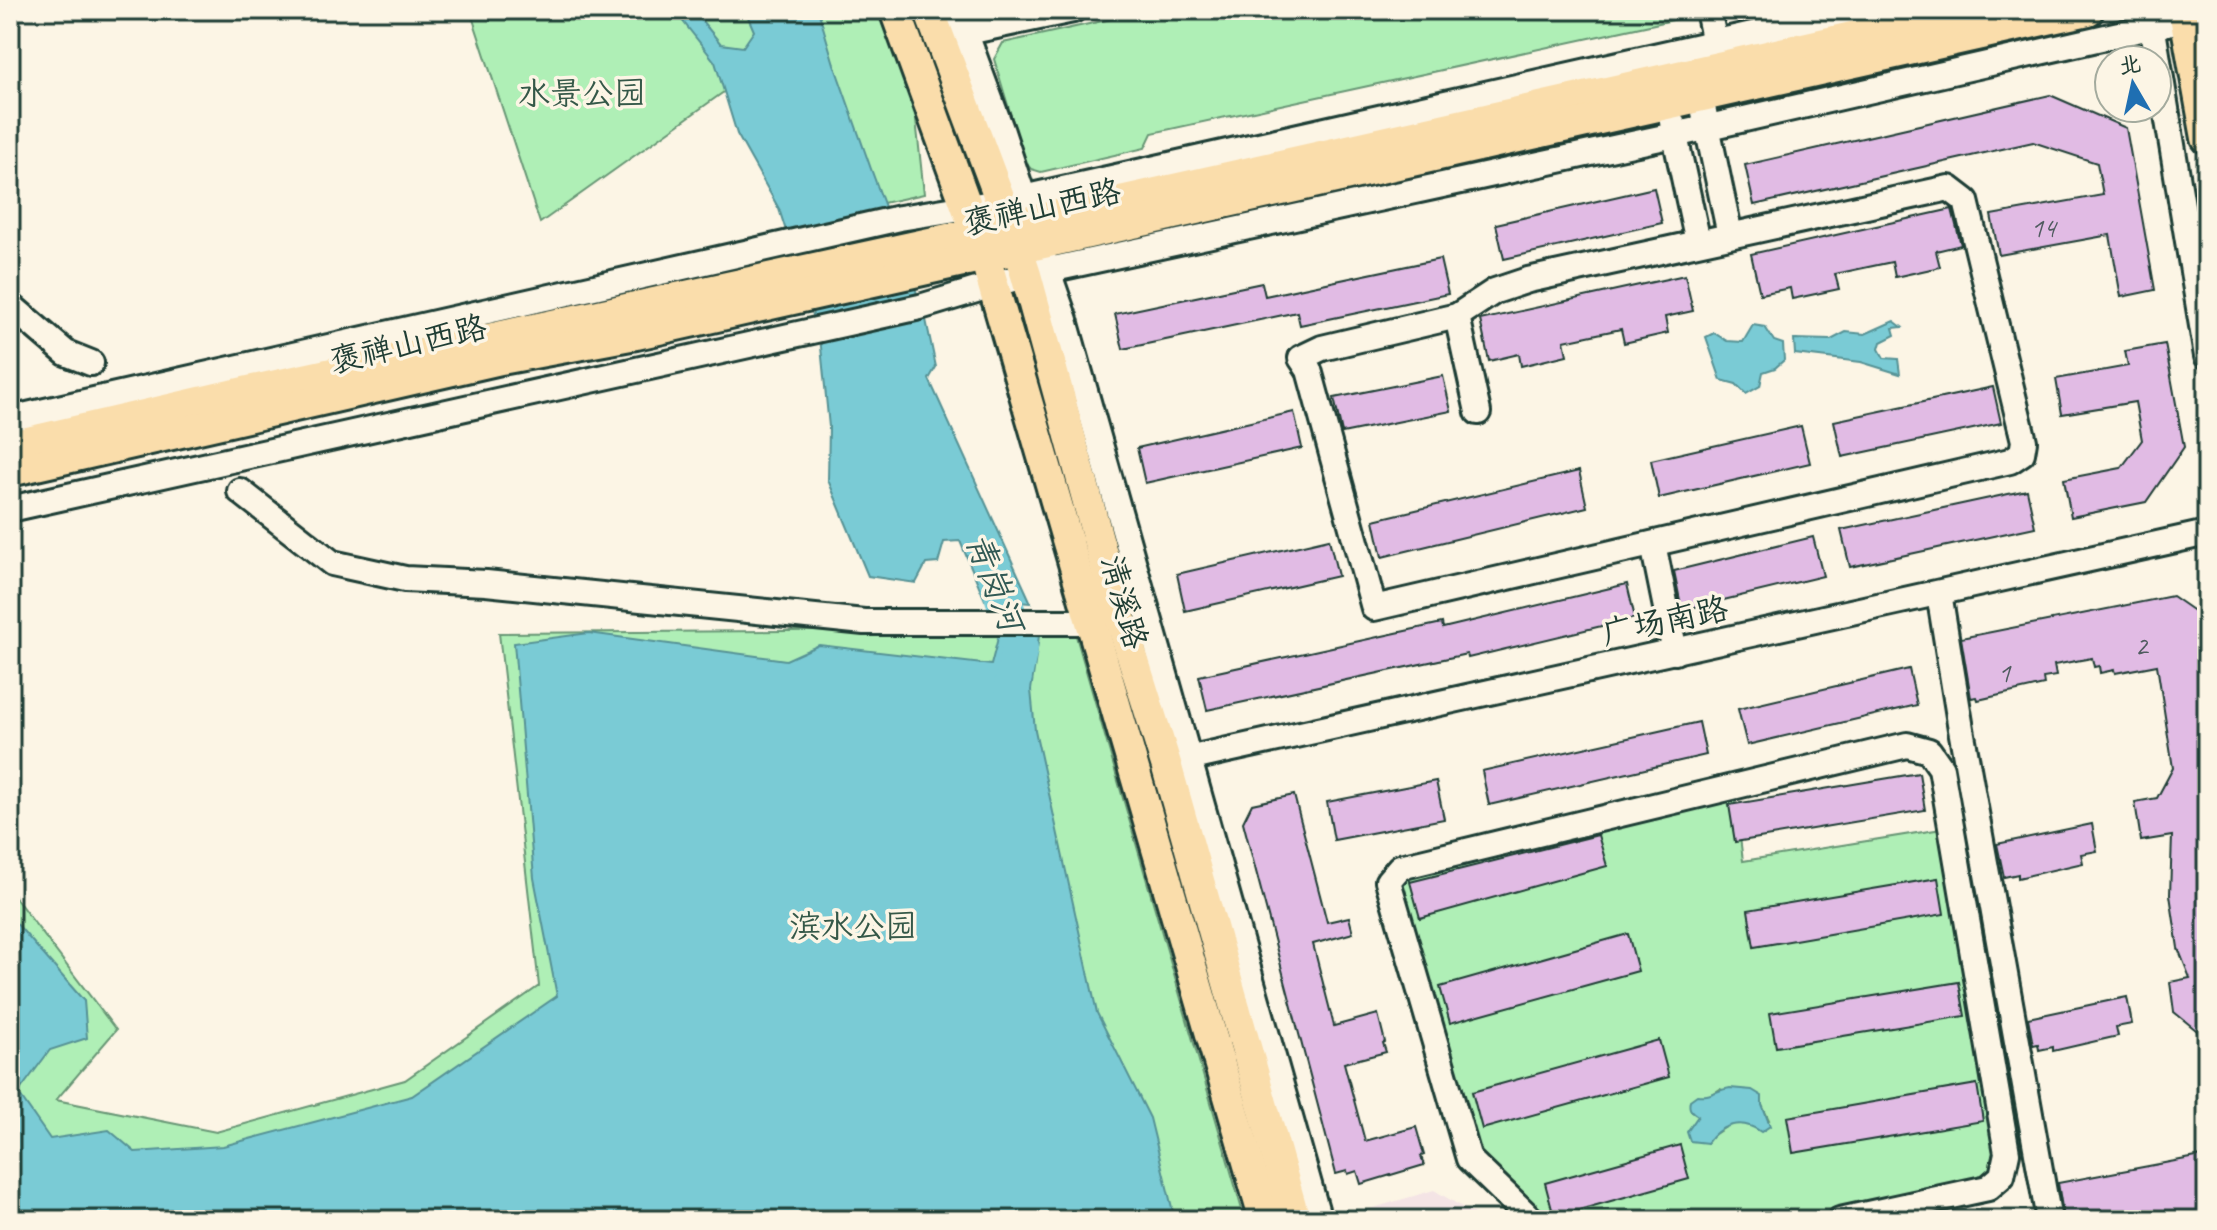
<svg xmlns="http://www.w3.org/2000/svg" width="2217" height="1230" font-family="Caveat,'LXGW WenKai TC',sans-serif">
<rect width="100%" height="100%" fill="#fcf5e5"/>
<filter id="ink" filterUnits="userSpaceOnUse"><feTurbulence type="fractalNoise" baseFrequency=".0125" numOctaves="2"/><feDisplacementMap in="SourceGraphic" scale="16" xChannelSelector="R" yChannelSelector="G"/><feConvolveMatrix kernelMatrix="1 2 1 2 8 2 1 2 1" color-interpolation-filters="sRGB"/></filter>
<g filter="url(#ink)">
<path fill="#f4e4e5" d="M1434,1190L1484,1220H1331L1363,1211Z"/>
<g fill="#afefb6" stroke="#679675" stroke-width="2" fill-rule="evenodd">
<path d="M470,10H895L908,45L924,194L797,222L742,79L540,223Z"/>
<path d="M1152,10H1697L1691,16L1152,133L1145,148L1041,172L1031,169L1025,162L994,59L1003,43Z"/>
<path d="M1074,629L1245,1220H10V891L116,1030L56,1100L216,1132L405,1080L539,986L499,633Z"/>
<path d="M1735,797L1743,861L1942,829L2000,1155L1984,1181L1803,1220H1549L1478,1154L1397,877ZM1720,1089L1762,1105L1769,1120L1753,1126L1741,1123L1729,1125L1712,1136L1707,1143L1698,1115L1708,1097Z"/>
</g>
<g fill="#7acbd5" stroke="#569295" stroke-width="2">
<path d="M674,10H693L721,44L743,47L754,31L745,10H818L834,64L871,169L925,315L936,367L929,379L1031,603L985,600L960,541L944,542L938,563L926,564L916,583L868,576L828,480L829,427L820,337L779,209L737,134L715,62Z"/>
<path d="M1894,321L1902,327L1893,328L1895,335L1881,342L1879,349L1884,358L1898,359L1900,374L1861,362L1795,354L1794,339L1831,340L1846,332L1865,334Z"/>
<path d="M1753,325L1765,327L1774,341L1783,344L1784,360L1775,368L1763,372L1760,386L1746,394L1736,384L1721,380L1706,337L1714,333L1727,341L1743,342Z"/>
<path d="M589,633L786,660L819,645L991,665L998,638L1039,636L1031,690L1035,730L1097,1013L1150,1118L1175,1220H10V916L84,1001L87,1038L50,1050L18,1093L50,1139L109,1130L135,1152L223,1146L412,1096L557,996L534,878L514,643Z"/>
<path d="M1730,1088L1752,1090L1762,1096V1105L1770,1126L1761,1132C1742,1118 1720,1124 1707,1143L1690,1141L1687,1132L1698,1116C1691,1112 1688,1109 1690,1100L1697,1095C1712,1097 1716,1090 1730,1088Z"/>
</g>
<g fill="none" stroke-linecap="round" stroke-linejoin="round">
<path stroke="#7acbd5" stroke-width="36" d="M988,554L1020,648L1012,685"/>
</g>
<g fill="#e1bbe4" stroke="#1f3d34" stroke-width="2">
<path d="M2050,95L2126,128L2155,290L2121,297L2110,235L1999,255L1991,215L2103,195L2097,163L2033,142L1754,205L1745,165Z"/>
<path d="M1654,188L1662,223L1504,259L1496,224Z"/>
<path d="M1952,209L1961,245L1936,251L1940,267L1895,277L1892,262L1835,274L1839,289L1792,299L1790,288L1760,294L1751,254Z"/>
<path d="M1440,259L1448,294L1300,325L1297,312L1123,349L1115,314L1262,283L1265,296Z"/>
<path d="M1685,275L1693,311L1665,317L1668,333L1624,343L1621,329L1564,341L1567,355L1521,366L1519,354L1489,361L1480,320Z"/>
<path d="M2165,344L2184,447L2146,502L2071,517L2064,479L2121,468L2142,440L2135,402L2062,414L2056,379L2128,366L2125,351Z"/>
<path d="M1443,376L1451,411L1342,433L1334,398Z"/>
<path d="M1993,387L2001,423L1842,457L1834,421Z"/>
<path d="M1294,412L1302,448L1145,483L1137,448Z"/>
<path d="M1801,426L1810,463L1659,498L1651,460Z"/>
<path d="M1579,471L1587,507L1382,557L1374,520Z"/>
<path d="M2027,490L2035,527L1850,567L1841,530Z"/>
<path d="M1813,537L1823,576L1682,610L1674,571Z"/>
<path d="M1329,539L1338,576L1185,611L1177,574Z"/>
<path d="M1627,584L1635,618L1468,658L1467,654L1207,710L1199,676L1442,623L1443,628Z"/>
<path d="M2172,596L2198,614L2207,663V1039L2174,1012L2170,982L2190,978L2178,948L2170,895L2172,836L2141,841L2135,802L2157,798L2173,768L2157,665L2115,673L2114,670L2100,673L2099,666L2094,667L2092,658L2054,665L2056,676L2043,678L2044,685L1978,700L1977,697L1971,698L1961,638Z"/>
<path d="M1909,669L1917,705L1747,745L1738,709Z"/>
<path d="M1699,722L1706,755L1489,805L1482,771Z"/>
<path d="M1919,773L1925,810L1735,842L1729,805Z"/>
<path d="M1436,781L1444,819L1334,840L1327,802Z"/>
<path d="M1294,795L1327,922L1349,917L1353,933L1313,944L1334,1026L1378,1014L1385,1042L1383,1043L1386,1052L1344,1063L1365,1141L1416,1127L1424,1155L1421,1156L1424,1165L1361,1184L1357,1171L1348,1174L1347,1171L1336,1174L1243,822L1252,804Z"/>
<path d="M2092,824L2097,851L2081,854L2083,863L2018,878V874L2004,877L1997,844Z"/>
<path d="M1598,835L1607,866L1420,918L1410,882Z"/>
<path d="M1938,878L1944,914L1754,947L1748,910Z"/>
<path d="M1628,934L1638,971L1450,1023L1440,987Z"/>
<path d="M1959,982L1965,1016L1776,1047L1770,1013Z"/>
<path d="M2127,997L2132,1024L2116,1027L2118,1036L2053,1051V1047L2039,1050L2038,1044L2033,1045L2028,1018Z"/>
<path d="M1659,1040L1669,1077L1482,1129L1472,1092Z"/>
<path d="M1977,1084L1983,1121L1793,1153L1787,1117Z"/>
<path d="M1680,1145L1689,1179L1554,1217L1545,1183Z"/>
<path d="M2207,1155V1220H2064L2058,1183Z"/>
</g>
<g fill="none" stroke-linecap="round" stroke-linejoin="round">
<defs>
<g id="minor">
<path d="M957,10L1002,132L1028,211"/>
<path d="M1708,10L1715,43"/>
<path d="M2150,12L2207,356"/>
<path d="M953,35L1073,10"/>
<path d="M1704,112L1730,235"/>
<path d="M1672,122L1698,242"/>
<path d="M1949,188L1966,201L2024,441L2022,453L2010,461L1374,608L1309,370L1301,358L1322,348L1457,316L1495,291L1528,280Z"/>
<path d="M1043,257L1065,320L1319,1220"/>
<path d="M10,305L66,353L91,363"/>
<path d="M1457,316L1478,412"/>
<path d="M10,419L900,218L1023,198L1859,10"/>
<path d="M240,491L332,563L405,579L486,583L864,622H1093"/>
<path d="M10,509L920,307L1026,275L1674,135L2207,14"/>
<path d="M1653,544L1675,652"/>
<path d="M1939,593L1961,729L2049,1220"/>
<path d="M1174,762L2207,533"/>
<path d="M1532,1220L1469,1159L1388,881L1400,867L1907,745L1929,751L1941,768L2007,1153L2002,1176L1988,1188L1840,1220"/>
</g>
<g id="major">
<path d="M895,10L985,257L1265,1220"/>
<path d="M929,10L1010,226L1026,275L1115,601L1166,764L1295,1220"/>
<path d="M2184,10L2207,138"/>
<path d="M10,446L221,397L1031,221L1973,10"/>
<path d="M10,471L501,359L636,334L2088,10"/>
</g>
</defs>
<use href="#minor" stroke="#1f3d34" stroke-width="30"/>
<use href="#major" stroke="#1f3d34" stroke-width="36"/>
<use href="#minor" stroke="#fcf5e5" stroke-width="24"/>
<use href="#major" stroke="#faddab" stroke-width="30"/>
</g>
</g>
<g text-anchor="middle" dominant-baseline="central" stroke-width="7" stroke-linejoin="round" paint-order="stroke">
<g font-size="28" fill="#505c60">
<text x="2043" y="227">14</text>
<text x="2141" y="645">2</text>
<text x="2004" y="672">1</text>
</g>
<g font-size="32" fill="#355848" stroke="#fcf5e5">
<text x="582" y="93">水景公园</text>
<text x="853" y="926">滨水公园</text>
</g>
<g font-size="32" fill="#1f3d34" stroke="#fcf5e5">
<text transform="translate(1042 207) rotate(-12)">褒禅山西路</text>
<text transform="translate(408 344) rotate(-13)">褒禅山西路</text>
<text transform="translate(1124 602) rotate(74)">清溪路</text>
<text transform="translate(1665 621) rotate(-12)">广场南路</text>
</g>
<g font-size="34" font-style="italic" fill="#315954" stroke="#fcf5e5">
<text transform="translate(995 582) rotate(69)">青岗河</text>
</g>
</g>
<rect width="2217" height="1230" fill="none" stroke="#fcf5e5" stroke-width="40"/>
<rect x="20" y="20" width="2177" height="1190" fill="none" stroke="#1f3d34" stroke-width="3" filter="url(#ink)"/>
<g transform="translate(2133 84) rotate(351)"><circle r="38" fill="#fcf5e5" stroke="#a4ab9e" stroke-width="2"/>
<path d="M0-6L14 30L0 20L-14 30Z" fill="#1f6fb2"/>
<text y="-12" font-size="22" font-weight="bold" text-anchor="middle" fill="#1f3d34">北</text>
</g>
</svg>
